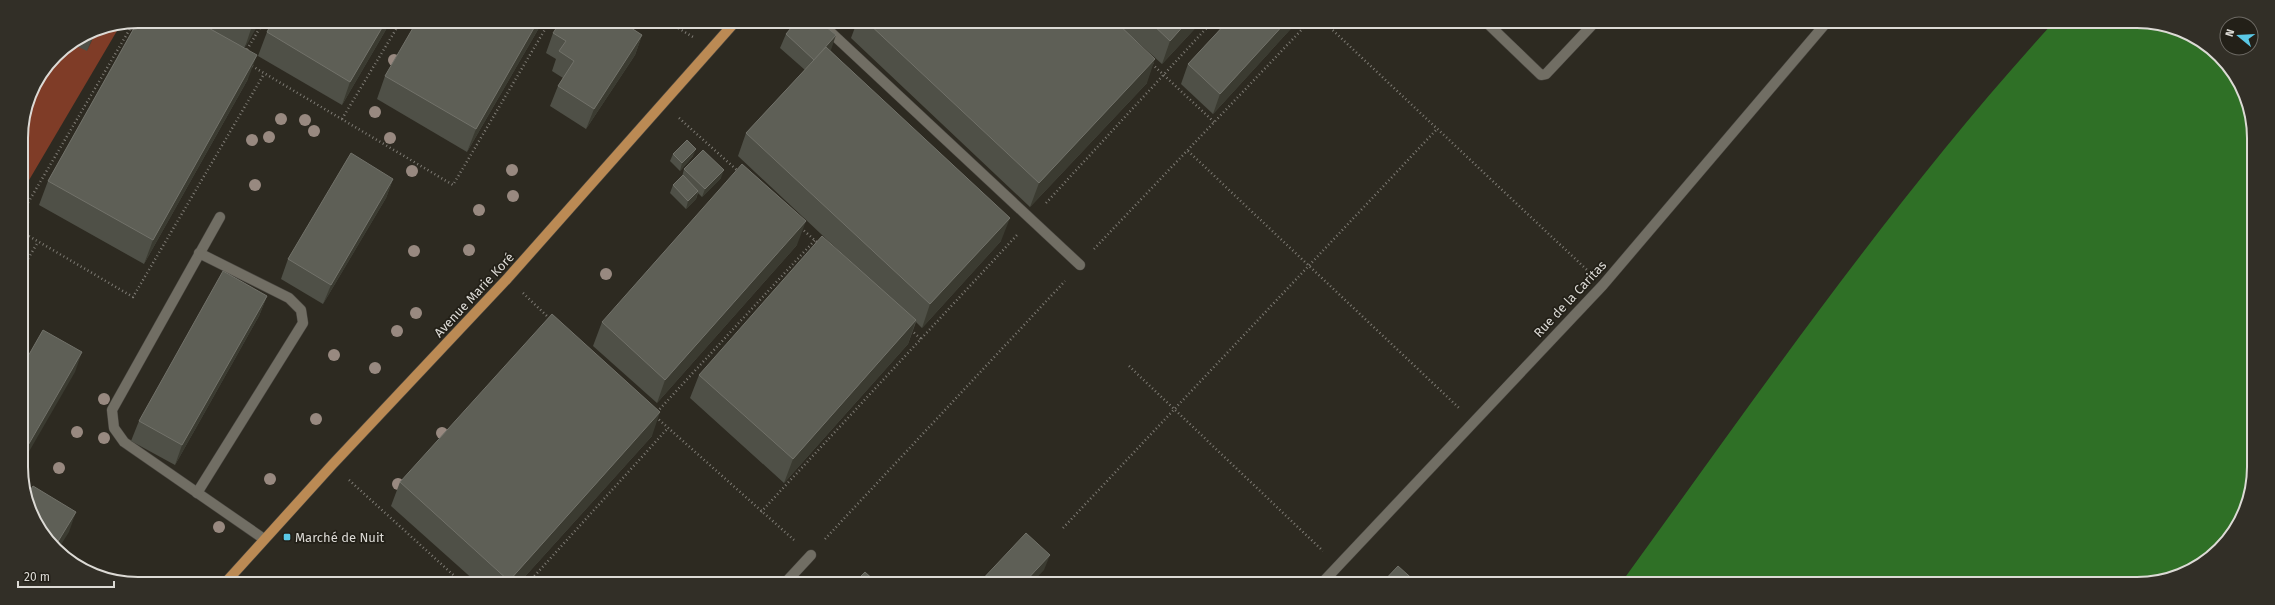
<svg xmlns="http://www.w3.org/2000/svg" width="2275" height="605" font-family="'Fira Sans',sans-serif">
<rect width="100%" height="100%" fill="#2d2a21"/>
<path fill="#7f3c27" d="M121,24L22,192L21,130L30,93L55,55L93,30Z"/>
<path fill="#2f7026" d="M2053,23H2160L2220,55L2252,115V490L2238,526L2214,555L2182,575L2145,584L1621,583C1759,393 1894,197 2053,23Z"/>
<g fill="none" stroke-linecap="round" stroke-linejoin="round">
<defs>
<g id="minor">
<path d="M1487,23L1541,75L1546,74L1594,23"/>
<path d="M825,27L1080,265"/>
<path d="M220,217L112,410L114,428L124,442L264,539"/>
<path d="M197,493L303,323L301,310L289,298L199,253"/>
<path d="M786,582L811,555"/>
<path d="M1322,583L1603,285L1826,23"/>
</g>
<path id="major" d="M226,582L332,465L507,279L735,22"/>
</defs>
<use href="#minor" stroke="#494640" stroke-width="11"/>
<use href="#major" stroke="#494640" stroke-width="11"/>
<g stroke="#7f7c75" stroke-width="2.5" stroke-dasharray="1 3" stroke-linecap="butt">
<path d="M668,22L693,37"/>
<path d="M1324,22L1587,270"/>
<path d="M245,53L264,21"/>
<path d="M1152,64L1214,122"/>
<path d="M252,66L453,185L550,21"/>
<path d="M679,118L739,172"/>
<path d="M342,119L401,21"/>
<path d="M1188,151L1459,408"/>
<path d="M1046,203L1212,22"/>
<path d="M22,213L134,22"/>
<path d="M801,228L818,243"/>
<path d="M22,232L133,297L264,74"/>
<path d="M1094,249L1309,22"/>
<path d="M22,269L38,242"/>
<path d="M523,293L551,320"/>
<path d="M911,330L921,339"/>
<path d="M1129,366L1323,551"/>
<path d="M657,412L815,240"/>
<path d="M656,417L794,540"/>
<path d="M349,480L461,582"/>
<path d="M761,512L1017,235"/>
<path d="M1063,528L1437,129"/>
<path d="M825,539L1065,281"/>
<path d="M529,582L668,428"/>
</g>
<use href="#minor" stroke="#716e64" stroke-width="10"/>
<use href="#major" stroke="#bb8a54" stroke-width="10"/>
</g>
<g fill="#988980">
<circle cx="394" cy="60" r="6"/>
<circle cx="375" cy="112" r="6"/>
<circle cx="281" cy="119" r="6"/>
<circle cx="305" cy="120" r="6"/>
<circle cx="314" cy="131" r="6"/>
<circle cx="269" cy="137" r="6"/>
<circle cx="390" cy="138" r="6"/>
<circle cx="252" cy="140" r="6"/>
<circle cx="512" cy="170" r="6"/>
<circle cx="412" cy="171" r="6"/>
<circle cx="255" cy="185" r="6"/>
<circle cx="513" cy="196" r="6"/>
<circle cx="479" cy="210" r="6"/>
<circle cx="469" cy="250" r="6"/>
<circle cx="414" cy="251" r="6"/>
<circle cx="606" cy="274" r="6"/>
<circle cx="416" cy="313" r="6"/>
<circle cx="397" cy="331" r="6"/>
<circle cx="334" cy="355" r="6"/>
<circle cx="375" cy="368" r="6"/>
<circle cx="104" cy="399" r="6"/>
<circle cx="316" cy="419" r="6"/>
<circle cx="77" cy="432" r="6"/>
<circle cx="442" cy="433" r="6"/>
<circle cx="104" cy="438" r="6"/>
<circle cx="59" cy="468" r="6"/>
<circle cx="270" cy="479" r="6"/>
<circle cx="398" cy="484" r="6"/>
<circle cx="219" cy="527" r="6"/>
</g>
<g fill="#4f5047">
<path d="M138,21H260L244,48L248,79L144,264L39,205L48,181Z"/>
<path d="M273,21H391L342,105L258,56L267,32Z"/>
<path d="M543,21L467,152L377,99L385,76Z"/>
<path d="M857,22H1201L1162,64L1132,37L1147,83L1030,207L851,38Z"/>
<path d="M1227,22H1297L1213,114L1181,84L1188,64Z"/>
<path d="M97,29L87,51L72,44L93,30Z"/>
<path d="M553,33L642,35L635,55L586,129L550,106L558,86L563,78L552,71L556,59L546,53Z"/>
<path d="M786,34L830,50L1001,241L922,328L916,322L908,344L784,483L690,398L699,375L854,265L738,156L746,133L805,70L780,48Z"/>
<path d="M673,154L693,156L680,171L670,161Z"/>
<path d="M684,169L721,178L702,197L698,193L696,199L686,209L670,193L673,185L682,177Z"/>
<path d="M393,179L386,198L323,304L281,279L288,259Z"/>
<path d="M797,245L657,403L593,346L602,322Z"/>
<path d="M267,296L259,316L175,465L131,441L139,421Z"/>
<path d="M652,436L520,582H476L391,506L400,482Z"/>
</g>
<g fill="#3b3b31">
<path d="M255,21H260L244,50L252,26Z"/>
<path d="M386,21H391L342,105L350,82Z"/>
<path d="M538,21H543L467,152L476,129Z"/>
<path d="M1187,22H1201L1162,64L1170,41Z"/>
<path d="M1286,22H1297L1213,114L1220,94Z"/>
<path d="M96,29H97L87,51L93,36Z"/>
<path d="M642,35L635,55L586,129L594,109Z"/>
<path d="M836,35L831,50L809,74L814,60Z"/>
<path d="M257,55L248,79L144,264L153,240Z"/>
<path d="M1155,59L1147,83L1030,207L1039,183Z"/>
<path d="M696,149L693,156L680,171L682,163Z"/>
<path d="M724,170L721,178L702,197L705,189Z"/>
<path d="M393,179L386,198L323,304L331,285Z"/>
<path d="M698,191L696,199L686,209L688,201Z"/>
<path d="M1010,218L1001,241L922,328L930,304Z"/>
<path d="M806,221L797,245L657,403L665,380Z"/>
<path d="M267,296L259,316L175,465L182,445Z"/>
<path d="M916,320L908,344L784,483L793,459Z"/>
<path d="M82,352L75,372L23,462V454Z"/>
<path d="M660,412L652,436L520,582H508L509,581Z"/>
<path d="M76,512L69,532L57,551L55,550L54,548Z"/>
<path d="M1050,555L1044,570L1032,583H1024Z"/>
</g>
<g fill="#5e5f56" stroke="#72726a">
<path d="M138,21H196L257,55L153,240L48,181Z"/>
<path d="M244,21H255L252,26Z"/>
<path d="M273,21H386L350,82L267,32Z"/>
<path d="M417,21H538L476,129L385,76Z"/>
<path d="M561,21L622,22L642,35L594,109L558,86L574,61L559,51L566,41L553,33Z"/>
<path d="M796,22H820L836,35L814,60L786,34Z"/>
<path d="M867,22H1116L1155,59L1039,183Z"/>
<path d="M1150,22H1187L1170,41Z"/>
<path d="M1227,22H1286L1220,94L1188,64Z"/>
<path d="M96,29L93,36L87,34L93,30Z"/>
<path d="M826,47L1010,218L930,304L746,133Z"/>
<path d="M687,140L696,149L682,163L673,154Z"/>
<path d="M703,150L724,170L705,189L684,169Z"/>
<path d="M351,153L393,179L331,285L288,259Z"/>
<path d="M742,164L806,221L665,380L602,322Z"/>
<path d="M683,175L698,191L688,201L673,185Z"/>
<path d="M22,228L24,229L22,233Z"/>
<path d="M822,236L916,320L793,459L699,375Z"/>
<path d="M223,271L267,296L182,445L139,421Z"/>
<path d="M552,314L660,412L509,581L400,482Z"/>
<path d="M43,330L82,352L23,454V365Z"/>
<path d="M33,486L76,512L54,548L26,496Z"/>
<path d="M1026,533L1050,555L1024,583H979Z"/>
<path d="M1398,566L1417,583H1382Z"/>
<path d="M865,572L876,582H855Z"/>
</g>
<rect fill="#5ac8e6" stroke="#232018" stroke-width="1.5" x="283" y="533" width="8" height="8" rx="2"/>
<g text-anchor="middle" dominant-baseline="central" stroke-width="3.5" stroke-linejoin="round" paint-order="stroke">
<g font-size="13" fill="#dcdad5" stroke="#232018">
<text transform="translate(474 295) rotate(-47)">Avenue Marie Koré</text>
<text transform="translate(1570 299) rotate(-47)">Rue de la Caritas</text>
</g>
<g font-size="13" fill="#dcdad5" stroke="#232018" text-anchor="start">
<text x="295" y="537">Marché de Nuit</text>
</g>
</g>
<path d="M0 0H2275V605H0ZM138 28H2137A110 110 0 0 1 2247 138V467A110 110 0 0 1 2137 577H138A110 110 0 0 1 28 467V138A110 110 0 0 1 138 28Z" fill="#322f27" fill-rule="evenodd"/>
<path fill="none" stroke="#dcdad5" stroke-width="2" d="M138 28H2137A110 110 0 0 1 2247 138V467A110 110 0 0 1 2137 577H138A110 110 0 0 1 28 467V138A110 110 0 0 1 138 28Z"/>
<g transform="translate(2239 36) rotate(288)"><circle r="19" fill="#232018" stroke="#6d6a64"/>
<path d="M0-3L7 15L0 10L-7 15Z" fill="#5ac8e6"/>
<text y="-6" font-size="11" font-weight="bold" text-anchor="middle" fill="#dcdad5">N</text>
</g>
<path d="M18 581v6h96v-6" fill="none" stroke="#dcdad5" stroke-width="2"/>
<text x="24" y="581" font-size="12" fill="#dcdad5" stroke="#232018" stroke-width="3" paint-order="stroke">20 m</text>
</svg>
